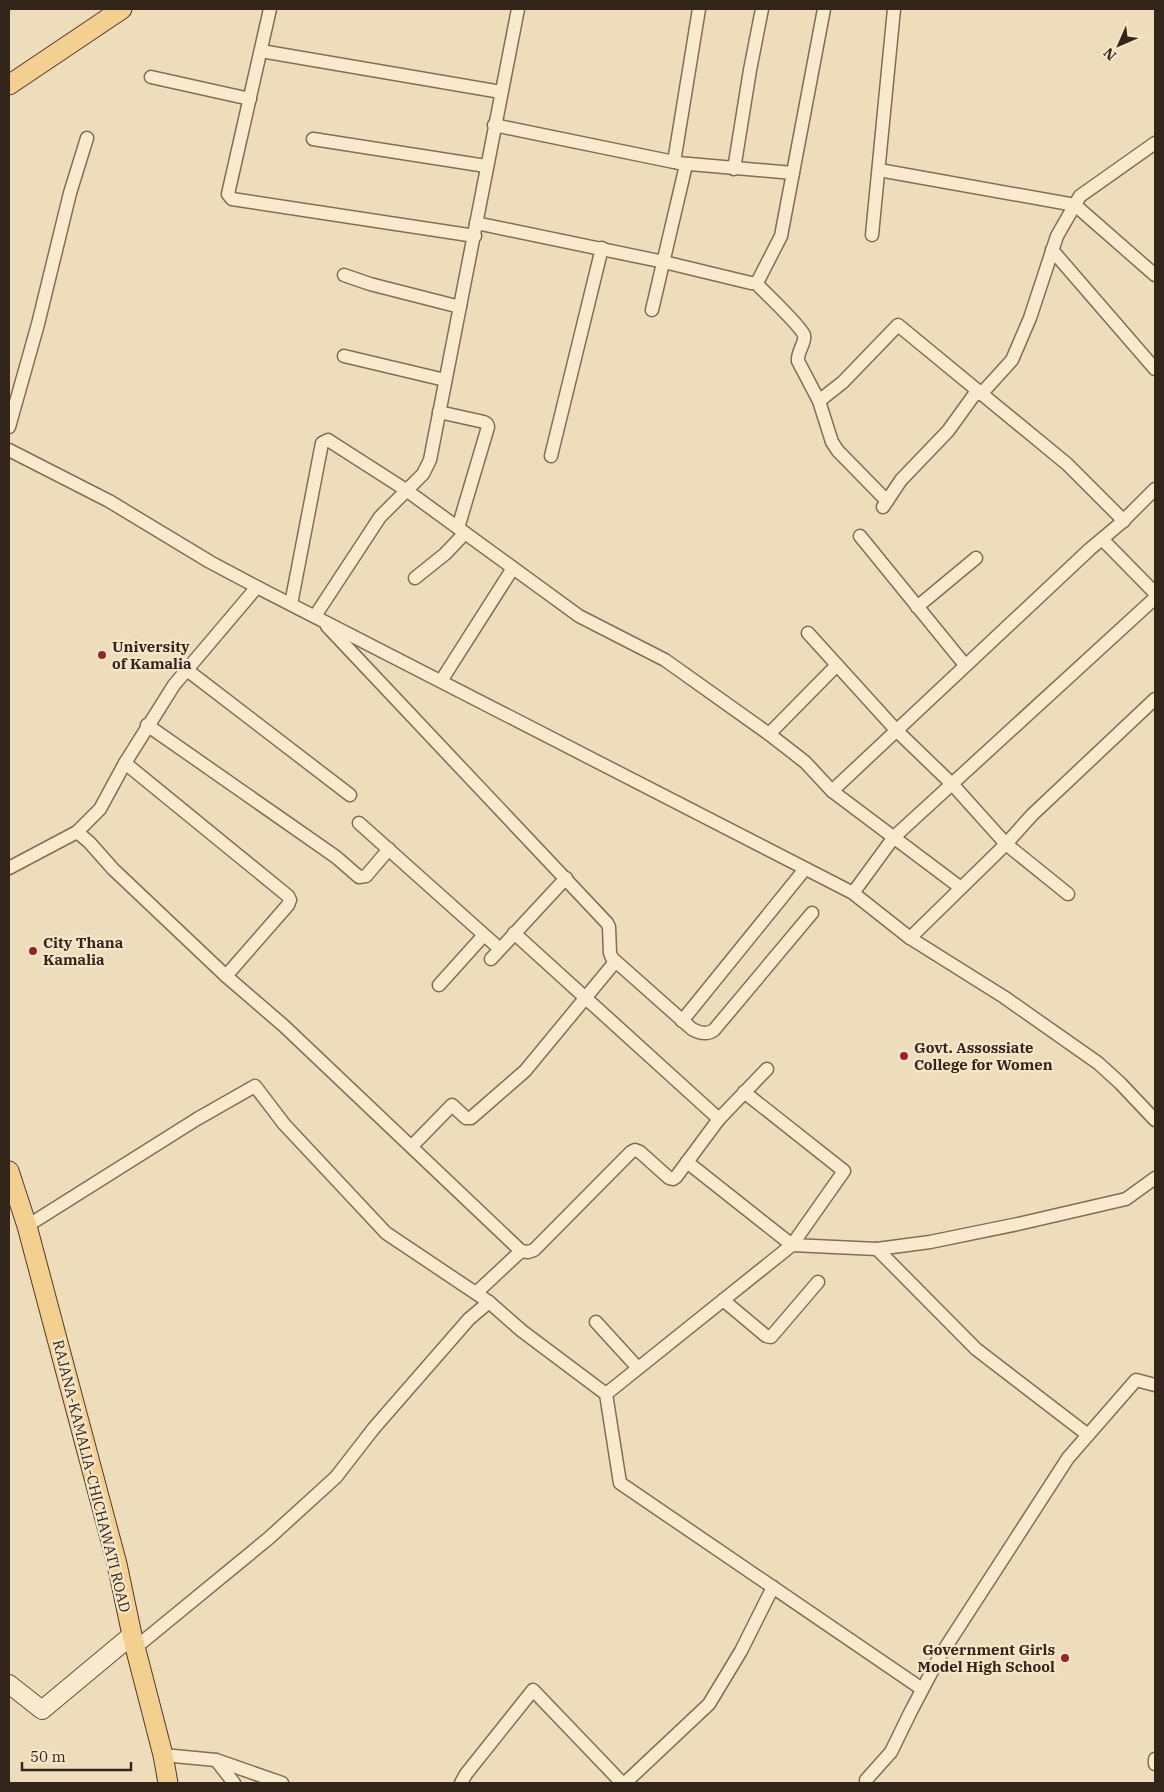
<svg xmlns="http://www.w3.org/2000/svg" width="1164" height="1792" font-family="'IBM Plex Serif',serif">
<rect width="100%" height="100%" fill="#edb"/>
<g fill="none" stroke-linecap="round" stroke-linejoin="round">
<defs>
<g id="street">
<path d="M270,9L228,194L232,199L475,236"/>
<path d="M261,51L501,92"/>
<path d="M151,77L250,99"/>
<path d="M494,125L674,162L699,9"/>
<path d="M313,139L486,166"/>
<path d="M678,163L793,173"/>
<path d="M734,169L750,70L762,9"/>
<path d="M879,170L1075,205L1155,275"/>
<path d="M476,223L664,262L751,283H756L759,279L781,236L824,9"/>
<path d="M872,235L894,9"/>
<path d="M1052,250L1155,369"/>
<path d="M344,275L370,284L460,307"/>
<path d="M756,283C765,293 800,325 804,335C806,343 797,351 798,361L819,401L832,442L838,451L887,501"/>
<path d="M652,310L686,165"/>
<path d="M344,356L445,380"/>
<path d="M819,401L843,382L898,325L1067,464L1124,521"/>
<path d="M439,412L484,422L487,424L488,427L458,528"/>
<path d="M9,427L38,324L70,193L87,138"/>
<path d="M9,450L109,501L210,562L257,587L853,893L910,938L1004,997L1098,1063L1120,1083L1155,1120"/>
<path d="M551,456L602,248"/>
<path d="M883,507L901,480L948,431L974,395L982,393L1012,360L1030,318L1057,236L1080,196L1155,143"/>
<path d="M860,536L965,665"/>
<path d="M1102,539L1155,593"/>
<path d="M415,578L445,554L465,533"/>
<path d="M291,604L322,443L328,440L406,490L579,616L665,660L769,734L805,762L832,791L961,888"/>
<path d="M917,607L976,558"/>
<path d="M315,616L380,517L423,474L430,460L518,9"/>
<path d="M327,626L607,923L609,927L610,953L612,958L692,1029C699,1033 707,1035 714,1030L812,913"/>
<path d="M808,633L896,730L953,785L1006,844L1068,894"/>
<path d="M187,670L350,795"/>
<path d="M441,681L513,568"/>
<path d="M147,725L336,857L359,877L366,876L389,849"/>
<path d="M769,734L837,665"/>
<path d="M125,763L288,896L290,900L288,905L226,976"/>
<path d="M832,791L1090,549L1121,523L1155,489"/>
<path d="M359,823L500,949"/>
<path d="M77,832L89,842L113,869L226,976L284,1026L521,1251L528,1252L534,1250L631,1152L635,1150L640,1152L669,1178L673,1179L676,1177L719,1119L767,1069"/>
<path d="M9,868L77,832L100,809L125,763L174,685L257,587"/>
<path d="M853,893L894,837L1155,598"/>
<path d="M514,933L719,1119"/>
<path d="M910,938L1006,844L1032,815L1155,699"/>
<path d="M491,959L566,878"/>
<path d="M439,985L484,935"/>
<path d="M682,1021L805,869"/>
<path d="M412,1146L452,1105L466,1118H471L525,1071L615,962"/>
<path d="M687,1162L792,1245L844,1171L744,1092"/>
<path d="M27,1226L197,1119L255,1086L284,1124L386,1233L489,1302L522,1331L606,1394L620,1483L922,1689"/>
<path d="M877,1249L976,1349L1088,1435"/>
<path d="M476,1293L521,1251"/>
<path d="M723,1300L766,1336L771,1337L818,1282"/>
<path d="M596,1322L638,1368"/>
<path d="M606,1394L792,1245L877,1249L930,1242L1018,1224L1126,1199L1155,1178"/>
<path d="M135,1648L269,1538L336,1477L374,1428L469,1319L489,1302"/>
<path d="M163,1755L216,1760L282,1783"/>
<path d="M1155,1759V1764"/>
<path d="M216,1760L234,1783"/>
<path d="M866,1780L891,1752L911,1711L940,1656L1068,1458L1136,1380L1155,1385"/>
<path d="M461,1783L466,1774L533,1690L622,1783"/>
<path d="M625,1783L709,1704L741,1651L773,1587"/>
</g>
<path id="secondary" d="M9,1684L42,1710L132,1635"/>
<g id="primary">
<path d="M9,85L122,9"/>
<path d="M9,1171L27,1226L117,1564L132,1635L163,1755L168,1783"/>
</g>
</defs>
<use href="#street" stroke="#856c55" stroke-width="15"/>
<use href="#secondary" stroke="#674d38" stroke-width="20"/>
<use href="#primary" stroke="#523b2a" stroke-width="21"/>
<use href="#street" stroke="#f9eace" stroke-width="12"/>
<use href="#secondary" stroke="#f9eace" stroke-width="18"/>
<use href="#primary" stroke="#f4d090" stroke-width="19"/>
</g>
<g fill="#962329" stroke="#f6e7ca" stroke-width="2">
<circle cx="102" cy="655" r="5"/>
<circle cx="33" cy="951" r="5"/>
<circle cx="904" cy="1056" r="5"/>
<circle cx="1065" cy="1658" r="5"/>
</g>
<g text-anchor="middle" dominant-baseline="central" stroke-width="4.5" stroke-linejoin="round" paint-order="stroke">
<g font-size="15" font-weight="bold" fill="#34251a" stroke="#f6e7ca" text-anchor="start">
<text x="112" y="646">University<tspan x="112" dy="17">of Kamalia</tspan></text>
<text x="43" y="942">City Thana<tspan x="43" dy="17">Kamalia</tspan></text>
<text x="914" y="1047">Govt. Assossiate<tspan x="914" dy="17">College for Women</tspan></text>
<text x="1055" y="1649" text-anchor="end">Government Girls<tspan x="1055" dy="17">Model High School</tspan></text>
</g>
<g font-size="15" fill="#34251a" stroke="#f6e7ca">
<text transform="translate(92 1476) rotate(76)">RAJANA-KAMALIA-CHICHAWATI ROAD</text>
</g>
</g>
<rect width="1164" height="1792" fill="none" stroke="#34251a" stroke-width="20"/>
<g transform="translate(1119 45) rotate(225)" stroke="#f6e7ca" stroke-width="4" paint-order="stroke">
<path d="M0-4L9 19L0 12L-9 19Z" fill="#34251a"/>
<text y="-8" font-size="14" font-weight="bold" text-anchor="middle" fill="#34251a">N</text>
</g>
<path d="M22 1762v8h109v-8" fill="none" stroke="#34251a" stroke-width="2.5"/>
<text x="30" y="1762" font-size="15" fill="#34251a" stroke="#f6e7ca" stroke-width="4" paint-order="stroke">50 m</text>
</svg>
